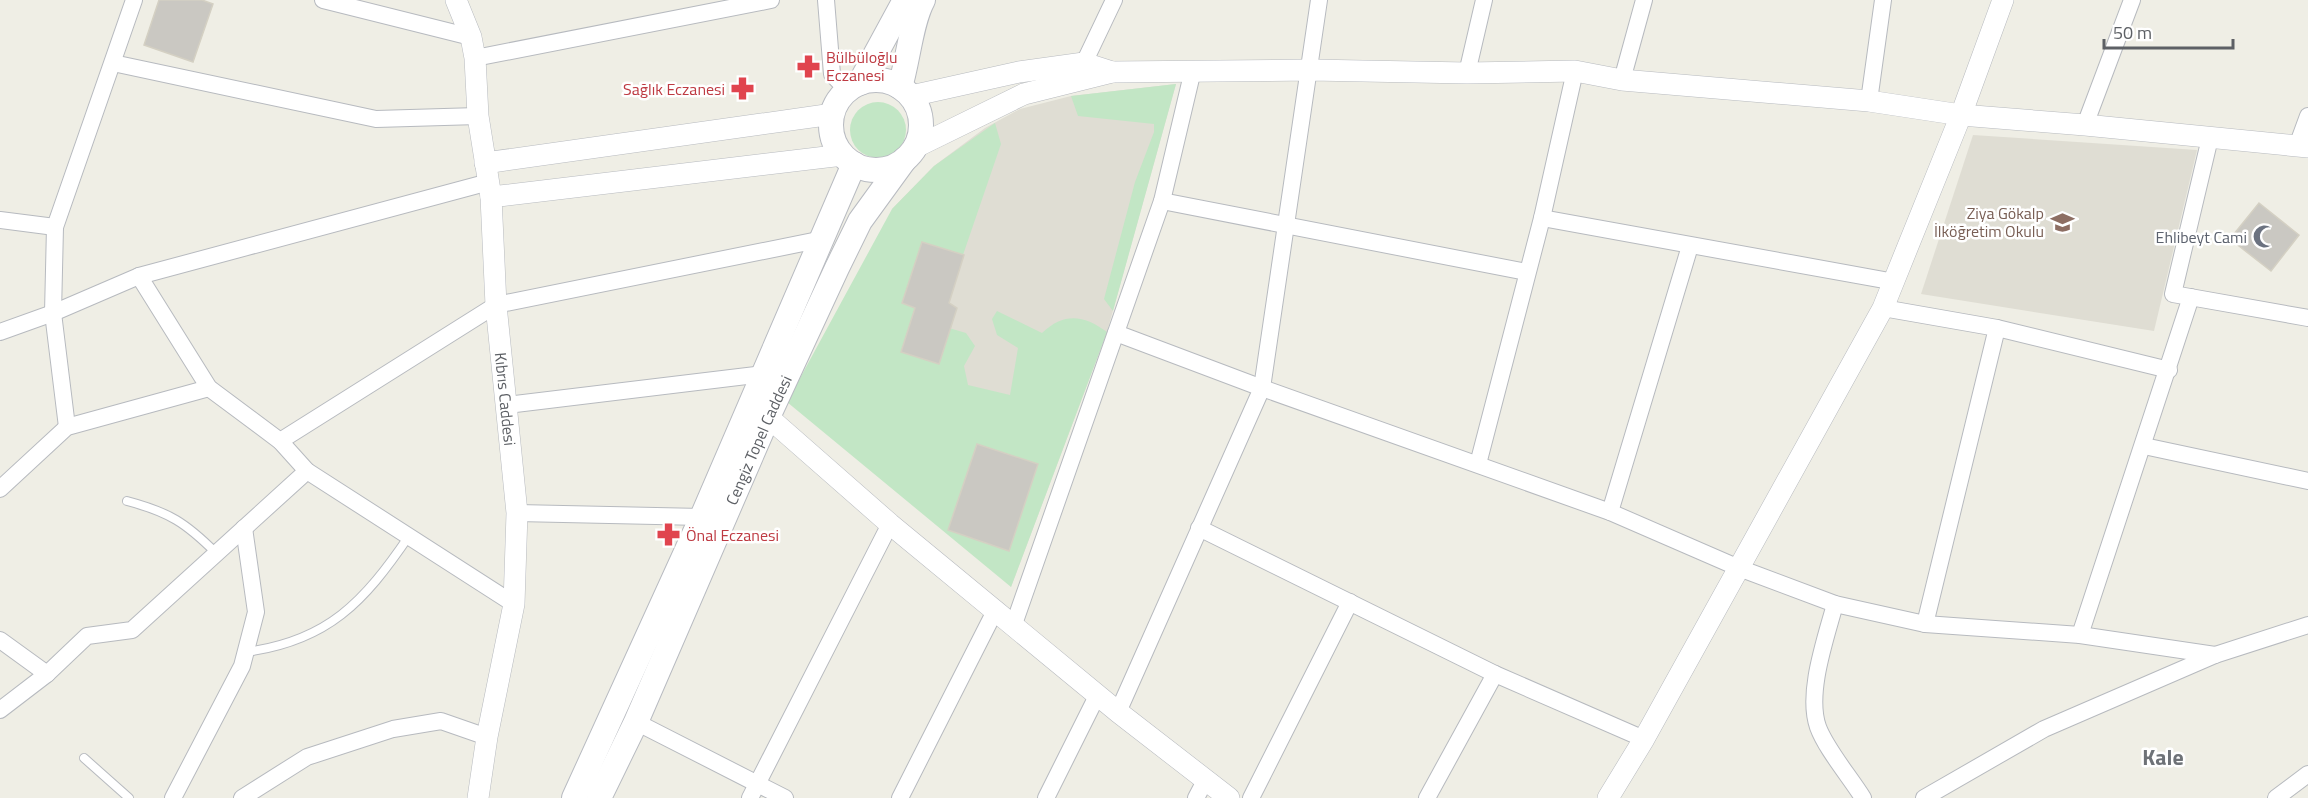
<svg xmlns="http://www.w3.org/2000/svg" width="2308" height="798" font-family="'Titillium Web',sans-serif">
<rect width="100%" height="100%" fill="#efeee5"/>
<g fill="#dfddd3">
<path d="M1176,84L1107,332L1011,587L892,209L934,166L985,128L1020,109L1071,96Z"/>
<path d="M1973,135L2197,150L2154,331L1921,294Z"/>
</g>
<g fill="#c2e6c5">
<path d="M1176,84L1113,311L1104,299L1135,182L1154,132V124L1078,116L1071,96Z"/>
<circle cx="878" cy="130" r="28"/>
<path d="M995,123L1001,144L939,325L966,333L975,346L964,366L968,385L1010,395L1018,348L997,335L992,319L997,311L1042,333C1064,312 1084,315 1107,332L1011,587L787,402L892,209L934,166Z"/>
</g>
<g fill="#cac8c2" stroke="#d4d0c3" stroke-width="1.5">
<path d="M159,0H202L213,4L193,62L144,45Z"/>
<path d="M2259,203L2299,235L2271,271L2230,239Z"/>
<path d="M922,242L964,255L949,303L957,308L939,364L901,352L915,308L902,303Z"/>
<path d="M977,444L1038,464L1009,551L948,530Z"/>
</g>
<g fill="none" stroke-linecap="round" stroke-linejoin="round">
<defs>
<g id="service">
<path d="M127,501C169,512 186,523 216,553"/>
<path d="M246,652C328,641 364,602 409,536"/>
<path d="M84,758L129,798"/>
</g>
<g id="minor">
<path d="M323,0L471,37"/>
<path d="M826,0L832,74L847,90"/>
<path d="M475,58L771,0"/>
<path d="M113,63L376,119L478,116"/>
<path d="M1084,63L1114,0"/>
<path d="M1467,73L1484,0"/>
<path d="M1622,80L1644,0"/>
<path d="M1869,101L1883,0"/>
<path d="M2085,125L2132,0"/>
<path d="M2210,138L2173,294L2308,318"/>
<path d="M2297,146L2308,116"/>
<path d="M1162,201L1526,272"/>
<path d="M1542,218L1895,282"/>
<path d="M0,220L55,227"/>
<path d="M139,276L209,388L280,441L307,471L514,604"/>
<path d="M1883,308L1997,328L2169,370"/>
<path d="M0,332L53,313L139,276L489,182"/>
<path d="M1116,333L1262,388L1610,512L1739,568L1835,604L1925,624L2080,635L2215,655"/>
<path d="M507,405L764,374"/>
<path d="M67,427L53,313L55,227L134,0"/>
<path d="M280,441L496,305L823,239"/>
<path d="M2144,446L2308,481"/>
<path d="M1478,464L1542,218L1575,71"/>
<path d="M0,489L67,427L209,388"/>
<path d="M1610,512L1690,246"/>
<path d="M517,513L702,517"/>
<path d="M1199,528L1495,674L1644,739"/>
<path d="M1835,604C1826,638 1806,693 1818,727C1826,749 1850,777 1863,798"/>
<path d="M1014,624L1162,201L1193,70"/>
<path d="M1925,624L1997,328"/>
<path d="M2080,635L2191,297"/>
<path d="M0,640L47,674"/>
<path d="M0,710L47,674L87,636L132,630L307,471"/>
<path d="M1118,712L1262,388L1319,0"/>
<path d="M636,722L785,798"/>
<path d="M173,798L242,666L256,612L244,528"/>
<path d="M242,798L307,757L393,729L441,721L487,737"/>
<path d="M750,798L890,524"/>
<path d="M900,798L996,609"/>
<path d="M1046,798L1098,694"/>
<path d="M1196,798L1206,779"/>
<path d="M1251,798L1350,602"/>
<path d="M1427,798L1495,674"/>
<path d="M1924,798L2044,729L2215,655L2308,625"/>
<path d="M2276,798L2308,774"/>
</g>
<g id="tertiary">
<path id="s1" d="M456,0L471,37L475,58L478,116L491,197L496,305L517,513L514,604L487,737L478,798"/>
<path d="M911,96L1019,72L1084,63L1112,72"/>
<path d="M914,148L1024,94L1112,72L1311,70L1467,73L1575,71L1622,80L1869,101L1961,115L2085,125L2308,147"/>
<path d="M485,163L833,114"/>
<path d="M491,197L843,155"/>
<path d="M768,417L890,524L1118,712L1229,798"/>
<path d="M1608,798L1644,739L1883,308L1961,115L2003,0"/>
</g>
<g id="secondary">
<circle cx="876" cy="125" r="45"/>
<path d="M860,83L905,0"/>
<path d="M900,87C908,61 911,22 923,0"/>
<path d="M574,798L702,517L854,164"/>
<path id="s2" d="M599,798L636,722L768,417L837,268L860,221L905,159"/>
</g>
</defs>
<use href="#service" stroke="#b7babf" stroke-width="10"/>
<use href="#minor" stroke="#b7babf" stroke-width="18"/>
<use href="#tertiary" stroke="#b7babf" stroke-width="22"/>
<use href="#secondary" stroke="#b8bbc1" stroke-width="26"/>
<use href="#service" stroke="#fff" stroke-width="8"/>
<use href="#minor" stroke="#fff" stroke-width="16"/>
<use href="#tertiary" stroke="#fff" stroke-width="21"/>
<use href="#secondary" stroke="#fff" stroke-width="24"/>
</g>
<defs>
<symbol id="pharmacy-bare" viewBox="-9 -9 18 18"><path d="M-2-6h4v4h4v4h-4v4h-4v-4h-4v-4h4Z" fill="#e0444e" stroke="#fff" stroke-width="2.5" paint-order="stroke"/></symbol>
<symbol id="school-bare" viewBox="-9 -9 18 18"><path d="M0-5L7-2L0 1L-7-2ZM-4 1L0 2.5L4 1V4Q0 6-4 4Z" fill="#8d6e63" stroke="#fff" stroke-width="2.5" paint-order="stroke"/></symbol>
<symbol id="mosque-bare" viewBox="-9 -9 18 18"><path d="M3.5-4.9A6 6 0 1 0 3.5 4.9A5 5 0 1 1 3.5-4.9Z" fill="#6b7280" stroke="#fff" stroke-width="2.5" paint-order="stroke"/></symbol>
</defs>
<g fill-rule="evenodd">
<use href="#pharmacy-bare" x="792" y="50" width="33" height="33"/>
<use href="#pharmacy-bare" x="726" y="72" width="33" height="33"/>
<use href="#school-bare" x="2046" y="206" width="33" height="33"/>
<use href="#mosque-bare" x="2248" y="220" width="33" height="33"/>
<use href="#pharmacy-bare" x="652" y="518" width="33" height="33"/>
</g>
<g text-anchor="middle" dominant-baseline="central" stroke-width="5" stroke-linejoin="round" paint-order="stroke">
<g font-size="16" fill="#be3a42" stroke="#fff" text-anchor="start">
<text x="826" y="57">Bülbüloğlu<tspan x="826" dy="18">Eczanesi</tspan></text>
<text x="725" y="89" text-anchor="end">Sağlık Eczanesi</text>
<text x="686" y="535">Önal Eczanesi</text>
</g>
<g font-size="16" fill="#785e54" stroke="#fff" text-anchor="end">
<text x="2044" y="213">Ziya Gökalp<tspan x="2044" dy="18">İlköğretim Okulu</tspan></text>
</g>
<g font-size="16" fill="#5b616d" stroke="#fff" text-anchor="end">
<text x="2247" y="237">Ehlibeyt Cami</text>
</g>
<g font-size="16" fill="#5d6065" stroke="#fff">
<text stroke="none"><textPath href="#s1" startOffset="404">Kıbrıs Caddesi</textPath></text>
<text stroke="none"><textPath href="#s2" startOffset="392">Cengiz Topel Caddesi</textPath></text>
</g>
<g font-size="22" font-weight="bold" fill="#6e7277" stroke="#fff">
<text x="2163" y="757">Kale</text>
</g>
</g>
<path d="M2104 39v9h129v-9" fill="none" stroke="#5d6065" stroke-width="3"/>
<text x="2113" y="39" font-size="18" fill="#5d6065" stroke="#ffffff" stroke-width="4.5" paint-order="stroke">50 m</text>
</svg>
